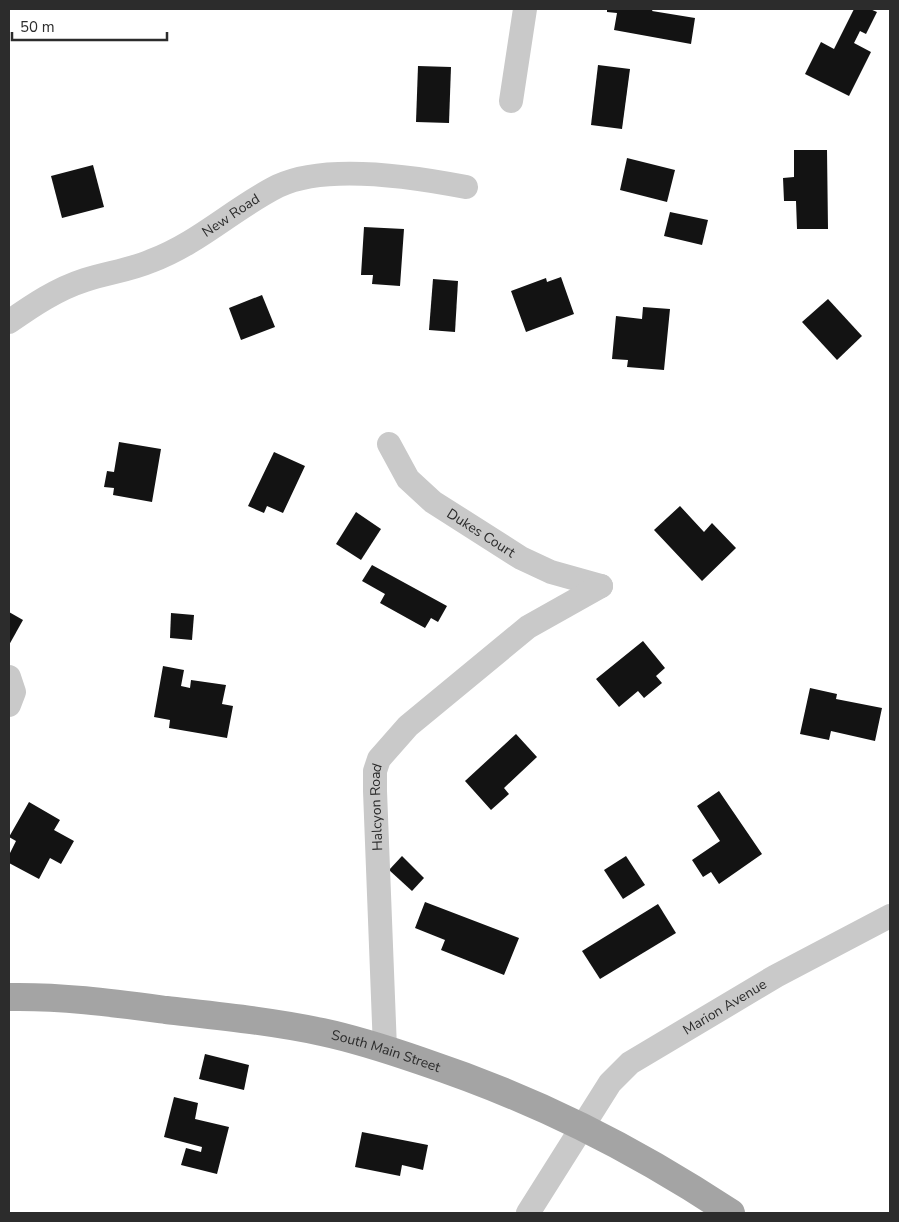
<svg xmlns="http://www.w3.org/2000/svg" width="899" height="1222" font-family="'Nunito Sans',sans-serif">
<rect width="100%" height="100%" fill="#fff"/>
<g fill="#131313">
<path d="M607,9H653L652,11L695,18L691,44L614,30L617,13L607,12Z"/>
<path d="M854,9H870L877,12L866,34L860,31L854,43L871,52L849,96L805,74L821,42L834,49Z"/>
<path d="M598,65L630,69L622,129L591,125Z"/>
<path d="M418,66L451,67L449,123L416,122Z"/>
<path d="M794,150H827L828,229H797L796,201H784L783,178L794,177Z"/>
<path d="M627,158L675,170L667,202L620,190Z"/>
<path d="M93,165L104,207L62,218L51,176Z"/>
<path d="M670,212L708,220L702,245L664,236Z"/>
<path d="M364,227L404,229L400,286L372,284L373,275H361Z"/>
<path d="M561,277L574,314L526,332L511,291L546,278L547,282Z"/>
<path d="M433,279L458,281L455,332L429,330Z"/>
<path d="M262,295L275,327L241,340L229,308Z"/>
<path d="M828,299L862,336L837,360L802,322Z"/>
<path d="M643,307L670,309L664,370L627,367L628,360L612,359L616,316L642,319Z"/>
<path d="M119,442L161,449L152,502L113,495L114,488L104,487L107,471L114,472Z"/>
<path d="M274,452L305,466L283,513L267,506L264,513L248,506Z"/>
<path d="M680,506L704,532L712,523L736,548L702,581L654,530Z"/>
<path d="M356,512L381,529L361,560L336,544Z"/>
<path d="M372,565L447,606L438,622L431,618L425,628L380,603L385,594L362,581Z"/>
<path d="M9,612L23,620L9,645Z"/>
<path d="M171,613L194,615L192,640L170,638Z"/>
<path d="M643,641L665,668L656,676L662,683L644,698L638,691L619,707L596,679Z"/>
<path d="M163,666L184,670L181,686L190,688L191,680L226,685L222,704L233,706L227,738L169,728L170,720L154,717Z"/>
<path d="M810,688L837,694L836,699L882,708L875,741L831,731L829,740L800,734Z"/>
<path d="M516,734L537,757L504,788L509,794L491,810L465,781Z"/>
<path d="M719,791L762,854L719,884L711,872L703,877L692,860L720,841L697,806Z"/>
<path d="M29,802L60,820L54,830L74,841L61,864L50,858L39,879L9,863V855L16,841L9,837Z"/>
<path d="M402,856L424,878L412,891L389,870Z"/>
<path d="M626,856L645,885L623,899L604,870Z"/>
<path d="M425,902L519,938L504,975L441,950L445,940L415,928Z"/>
<path d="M658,904L676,933L600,979L582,951Z"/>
<path d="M205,1054L249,1065L244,1090L199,1079Z"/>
<path d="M174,1097L198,1103L195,1119L229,1127L217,1174L181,1165L186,1148L201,1152L202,1147L164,1137Z"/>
<path d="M362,1132L428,1145L423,1170L402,1165L400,1176L355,1167Z"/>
</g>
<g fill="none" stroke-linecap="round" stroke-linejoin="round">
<g stroke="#c9c9c9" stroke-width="24">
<path d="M511,101L525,9"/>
<path id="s1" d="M9,322C33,305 57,289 85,280C107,273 130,270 151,261C199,243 234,208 278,186C326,163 415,177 466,187"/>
<path id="s2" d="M389,444L408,479L433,502L521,558L551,572L601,586"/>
<path d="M9,677L14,692L9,705"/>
<path id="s3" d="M385,1049L375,791V771L379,759L408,726L528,627L601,586"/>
<path id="s4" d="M528,1213L610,1083L630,1063L776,976L890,916"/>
</g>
<path stroke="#a4a4a4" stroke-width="28" id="s5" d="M9,997C62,996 113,1003 166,1010C218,1016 270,1021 322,1032C355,1039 389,1050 421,1061C535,1099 631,1147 731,1213"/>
</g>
<g text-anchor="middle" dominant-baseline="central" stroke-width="5" stroke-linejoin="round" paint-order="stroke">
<g font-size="14" fill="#2c2c2c" stroke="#fff">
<text stroke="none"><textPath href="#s1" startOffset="248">New Road</textPath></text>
<text stroke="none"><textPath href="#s2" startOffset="131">Dukes Court</textPath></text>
<text stroke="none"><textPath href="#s3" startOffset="242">Halcyon Road</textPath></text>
<text stroke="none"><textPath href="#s4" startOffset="292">Marion Avenue</textPath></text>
<text stroke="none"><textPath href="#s5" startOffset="382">South Main Street</textPath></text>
</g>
</g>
<rect width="899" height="1222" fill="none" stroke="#2c2c2c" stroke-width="20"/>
<path d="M12 32v8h155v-8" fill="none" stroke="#2c2c2c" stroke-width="2.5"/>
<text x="20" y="32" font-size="15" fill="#2c2c2c" stroke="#ffffff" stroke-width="4" paint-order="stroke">50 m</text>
</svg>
